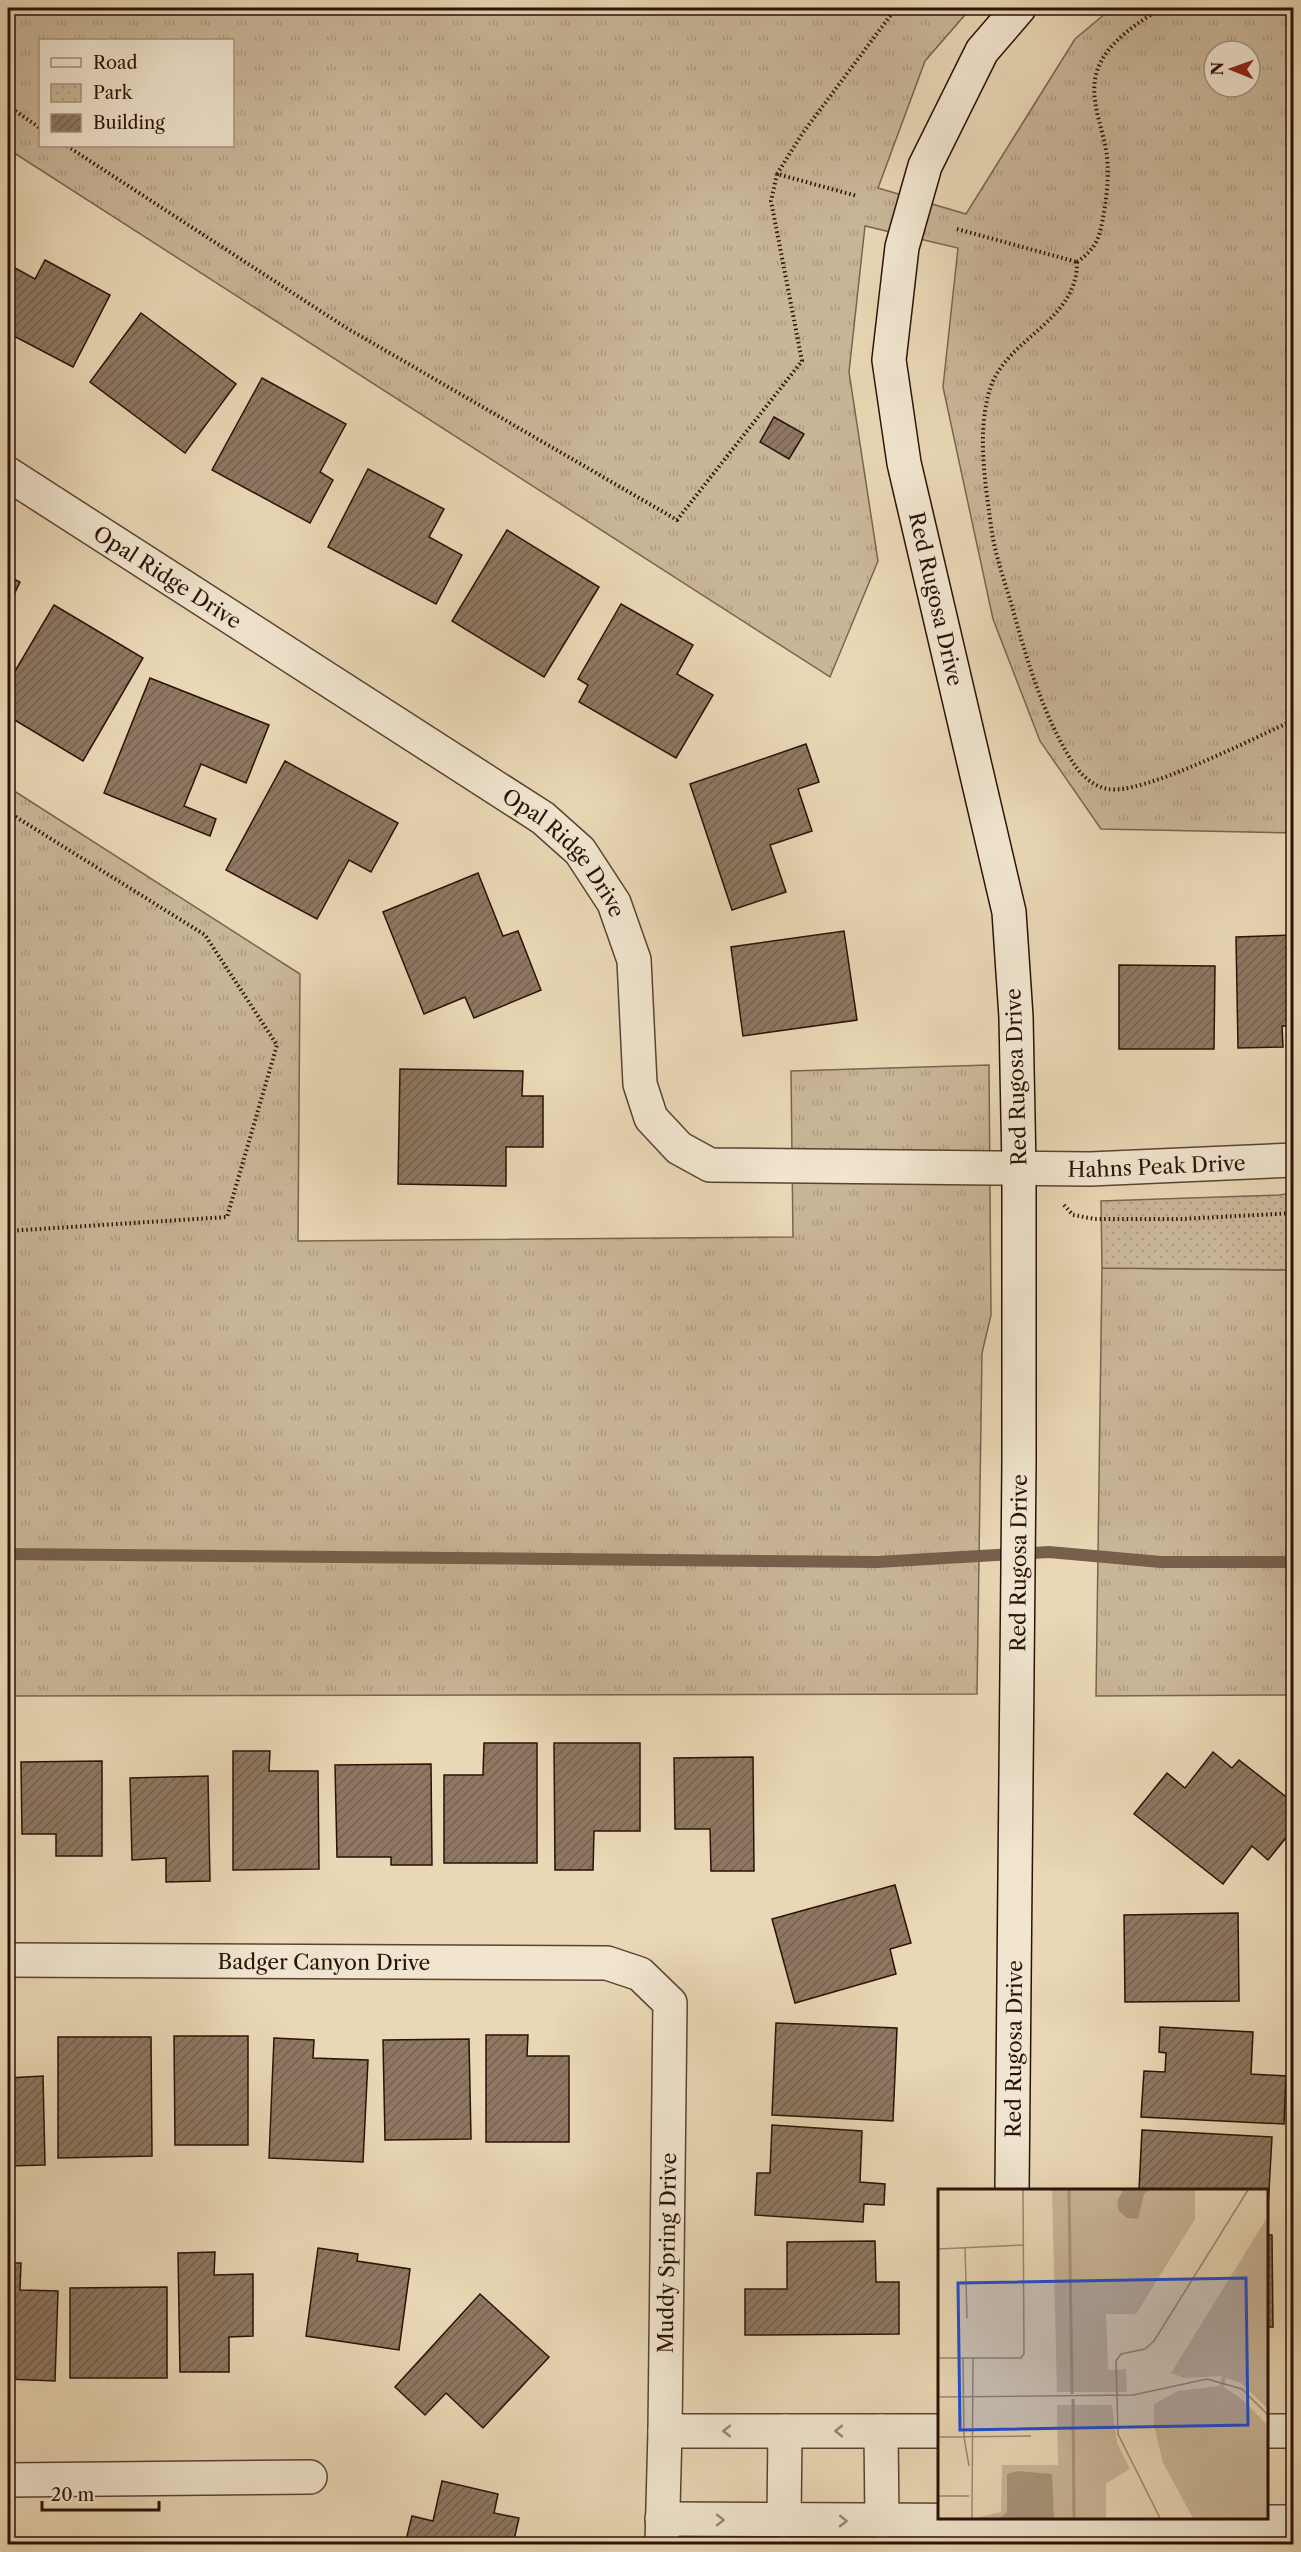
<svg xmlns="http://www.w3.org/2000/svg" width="1301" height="2552" font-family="'Libre Caslon Text',serif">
<defs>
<pattern id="grass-tufts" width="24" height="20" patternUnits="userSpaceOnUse" patternTransform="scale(1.5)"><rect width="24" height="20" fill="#c9b698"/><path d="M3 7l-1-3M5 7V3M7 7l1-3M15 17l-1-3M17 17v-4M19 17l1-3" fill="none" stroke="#ad9b82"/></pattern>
<pattern id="park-dots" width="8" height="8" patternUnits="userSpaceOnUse" patternTransform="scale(1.5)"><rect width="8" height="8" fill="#c9b698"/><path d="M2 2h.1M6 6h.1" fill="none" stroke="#ad9b82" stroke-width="1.8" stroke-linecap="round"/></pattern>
<pattern id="building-hatch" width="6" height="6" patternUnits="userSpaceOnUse" patternTransform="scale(1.5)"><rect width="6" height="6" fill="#8e7862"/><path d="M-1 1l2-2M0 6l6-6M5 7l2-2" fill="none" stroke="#74614f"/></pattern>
</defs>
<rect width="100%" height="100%" fill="#e9d7b5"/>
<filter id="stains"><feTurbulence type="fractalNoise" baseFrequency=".00333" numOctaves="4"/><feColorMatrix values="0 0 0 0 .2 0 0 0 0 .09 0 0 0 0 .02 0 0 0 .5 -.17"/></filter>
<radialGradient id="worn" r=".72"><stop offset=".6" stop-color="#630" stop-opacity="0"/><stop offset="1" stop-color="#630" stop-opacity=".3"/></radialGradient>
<g fill="url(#grass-tufts)" stroke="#7a6450" stroke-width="1.5" fill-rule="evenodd">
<path d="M8,8H971L925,61L878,188L966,214L1075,39L1112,8H1293V833L1101,829L1040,741L993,619L943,387L958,248L865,226L849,372L878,561L830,677L8,149ZM40,40H232V146H40ZM1214,51H1250V87H1214Z"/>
<path d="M8,787L300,974L298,1241L793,1237L791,1071L989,1065L991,1315L982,1353L977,1694L8,1696Z"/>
<path d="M1102,1268L1293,1270V1695L1096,1696Z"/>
</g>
<path fill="url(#park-dots)" stroke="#7a6450" stroke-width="1.5" d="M1293,1193V1270L1102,1268L1101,1201L1279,1195Z"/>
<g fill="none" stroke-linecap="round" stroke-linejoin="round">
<path stroke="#76604c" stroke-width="12" d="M8,1554L877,1562L1049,1552L1161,1562H1294"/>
</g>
<g fill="url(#building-hatch)" stroke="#2b1208" stroke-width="1.5">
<path d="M45,260L110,295L73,367L8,333V264L35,279Z"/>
<path d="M141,313L236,384L185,453L90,382Z"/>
<path d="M262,378L346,424L320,472L333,480L310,523L212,470Z"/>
<path d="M774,417L804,434L789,459L760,442Z"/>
<path d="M368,469L444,509L429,537L462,555L436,604L328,547Z"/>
<path d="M507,530L599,587L544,677L452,621Z"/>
<path d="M8,576L20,582L8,607Z"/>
<path d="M621,604L693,645L677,674L713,695L676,758L579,702L588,685L578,679Z"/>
<path d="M54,605L143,658L83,761L8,716V683Z"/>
<path d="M150,678L269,725L246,783L201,764L184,806L216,819L210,836L104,793Z"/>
<path d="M806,744L819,782L798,789L812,831L770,845L786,892L732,910L690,784Z"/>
<path d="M285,761L398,823L371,872L349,860L317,919L226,870Z"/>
<path d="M478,873L503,936L518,931L541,990L474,1018L465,997L424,1014L383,912Z"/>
<path d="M844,931L857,1020L743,1036L731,947Z"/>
<path d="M1294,935V1026H1282L1283,1047L1238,1048L1236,937Z"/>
<path d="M1119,965L1215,966L1214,1049H1119Z"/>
<path d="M400,1069L523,1071L522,1096H543V1147H506V1186L398,1184Z"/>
<path d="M484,1743H537V1863H444V1775H483Z"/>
<path d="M554,1743H640V1831H594L593,1870H555Z"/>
<path d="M233,1751H270L269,1771H318L319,1869L233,1870Z"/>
<path d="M1213,1752L1232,1768L1239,1760L1294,1803V1828L1268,1860L1252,1846L1223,1884L1134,1814L1167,1773L1185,1788Z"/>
<path d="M753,1757L754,1871H711L710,1829H675L674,1758Z"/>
<path d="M102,1761V1856H56V1834H22L21,1762Z"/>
<path d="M431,1764L432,1865H391V1857H337L335,1765Z"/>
<path d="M208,1776L210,1881L166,1882V1858L132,1860L130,1778Z"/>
<path d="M895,1885L911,1943L890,1949L896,1974L795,2003L772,1919Z"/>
<path d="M1238,1913L1239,2001L1125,2002L1124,1915Z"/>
<path d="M776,2023L897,2028L893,2121L772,2115Z"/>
<path d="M1160,2027L1253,2032L1251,2074L1286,2076L1284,2124L1141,2117L1144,2071L1165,2072L1166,2053L1159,2052Z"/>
<path d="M486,2035H528L527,2056H569V2142H486Z"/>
<path d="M174,2036H248V2145H175Z"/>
<path d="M58,2037H151L152,2156L58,2158Z"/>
<path d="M274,2038L314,2040L313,2058L368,2060L363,2162L269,2158Z"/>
<path d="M469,2039L471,2139L385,2140L383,2040Z"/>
<path d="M43,2076L45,2165L8,2166V2078Z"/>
<path d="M772,2125L862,2131L860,2182L885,2184L884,2205L864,2204L863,2222L755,2215L757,2173H770Z"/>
<path d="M1142,2130L1272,2137L1267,2226L1266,2190H1139Z"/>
<path d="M1266,2235H1272L1273,2327H1266Z"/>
<path d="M875,2241L876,2282H899V2334L745,2335V2289H787V2242Z"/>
<path d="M318,2248L358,2254L357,2261L410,2269L399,2350L306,2336Z"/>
<path d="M215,2252L214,2275L253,2274V2336L229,2337V2372H180L178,2253Z"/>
<path d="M8,2263H21L20,2290L58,2291L55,2381L8,2379Z"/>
<path d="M167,2287V2378H70V2288Z"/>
<path d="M480,2294L549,2357L483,2428L446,2393L425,2415L395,2387Z"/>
<path d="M442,2481L498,2494L494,2513L519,2518L513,2544H405L412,2516L433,2521Z"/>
</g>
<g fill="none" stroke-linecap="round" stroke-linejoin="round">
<defs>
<g id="street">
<path id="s1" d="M8,474L543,818L580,851L614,903L634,960L640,1084L651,1118L679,1148L710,1165L1090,1169L1294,1160"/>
<path id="s2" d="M8,1960L607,1963L640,1974L670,2003L665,2431L662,2544"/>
<path d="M665,2431H940"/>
<path d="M881,2431L882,2521"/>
<path d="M1266,2431H1294"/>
<path d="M8,2480L310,2477"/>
<path d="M662,2519L1294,2522"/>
<path d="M784,2520L785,2431"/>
</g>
<g id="secondary">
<path id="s3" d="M1012,2190L1019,1463V1169L1016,1017L1009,912L904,463L889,360L902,247L925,166L982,51L1019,8"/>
<path d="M1009,2544V2518"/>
</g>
</defs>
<use href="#street" stroke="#5a4333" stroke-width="36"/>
<use href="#secondary" stroke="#2b1208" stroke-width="36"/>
<g stroke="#2b1208" stroke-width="4" stroke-dasharray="1.5 3" stroke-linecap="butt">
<path d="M8,106L40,128"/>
<path d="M67,146L345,327L677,520L802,361L771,201L777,174L857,196"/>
<path d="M777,174L802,134L896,8"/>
<path d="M957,229L1077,262"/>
<path d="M1077,262C1078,321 1006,338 990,389C976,433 986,488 992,533C996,557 1004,580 1011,603C1025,654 1045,723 1076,767C1083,777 1095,787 1108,789C1141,796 1258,736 1294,720"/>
<path d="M1077,262C1097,248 1100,237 1104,212C1107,194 1109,176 1107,157C1104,129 1088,100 1097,71C1107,42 1137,23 1162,8"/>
<path d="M8,812L205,935L277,1045L227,1217L8,1231"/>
<path d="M1064,1205L1073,1215L1095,1219H1182L1294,1213"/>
</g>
<use href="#street" stroke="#f1e5cf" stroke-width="33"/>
<use href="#secondary" stroke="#f1e5cf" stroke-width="33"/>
</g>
<defs><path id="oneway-chevron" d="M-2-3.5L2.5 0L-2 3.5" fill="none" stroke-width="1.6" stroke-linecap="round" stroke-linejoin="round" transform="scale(1.5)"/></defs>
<g stroke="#988675">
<use href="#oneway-chevron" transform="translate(727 2431) rotate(-180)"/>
<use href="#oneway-chevron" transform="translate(839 2431) rotate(180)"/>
<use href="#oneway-chevron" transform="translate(720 2520) rotate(1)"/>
<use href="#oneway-chevron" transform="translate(843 2521) rotate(1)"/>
</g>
<g text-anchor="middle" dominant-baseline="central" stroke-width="5" stroke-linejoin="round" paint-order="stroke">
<g font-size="21" fill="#2b1208" stroke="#f1e5cf">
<text stroke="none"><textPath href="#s1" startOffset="190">Opal Ridge Drive</textPath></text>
<text transform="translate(936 599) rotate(77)">Red Rugosa Drive</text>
<text stroke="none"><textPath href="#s1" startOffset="676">Opal Ridge Drive</textPath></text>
<text transform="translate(1016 1077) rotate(-92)">Red Rugosa Drive</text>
<text stroke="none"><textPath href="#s1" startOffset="1491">Hahns Peak Drive</textPath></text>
<text stroke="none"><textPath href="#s3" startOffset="627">Red Rugosa Drive</textPath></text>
<text stroke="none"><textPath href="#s2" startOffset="316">Badger Canyon Drive</textPath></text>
<text stroke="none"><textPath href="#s3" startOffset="141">Red Rugosa Drive</textPath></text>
<text transform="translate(667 2253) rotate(-89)">Muddy Spring Drive</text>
</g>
</g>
<g transform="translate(938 2189)">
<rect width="330" height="330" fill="#e9d7b5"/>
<path d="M114,1H257V30L198,125H168L170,181L188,180L189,203H119ZM330,27V220L303,194L288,189L286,198L305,211L330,237V329H255L225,274L216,236V215L240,202L282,197L284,187L246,189L233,184ZM119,216H167L168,329H37L63,323L64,276H120Z" fill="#c9b698"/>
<path d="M167,216H174L179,254L192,280L167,295Z" fill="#c9b698"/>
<path d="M185,1H211L206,5L200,30L189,29L181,22L179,13ZM79,282L114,285L116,329H62L69,323V285Z" fill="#a8947a"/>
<path fill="none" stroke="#a8947a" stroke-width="3" d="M131,1L134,205M135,210L136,329"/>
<path fill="none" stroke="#9d8870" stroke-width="1.5" d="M27,59L29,129M0,60L85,56M0,169H83L86,165L85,1M25,169L26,248L31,277M0,208L195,206L269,190L304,200L330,226M0,248L93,247M0,307H31M34,329L35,169M222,329L180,245L178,172L183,165L207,160L216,152L310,1"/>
<path fill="#1d4ed8" fill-opacity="0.15" stroke="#1d4ed8" stroke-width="3" d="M308,89L310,236L22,241L20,94Z"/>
<rect width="330" height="330" fill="none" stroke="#2b1208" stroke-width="3"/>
</g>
<rect width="1301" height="2552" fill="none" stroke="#e9d7b5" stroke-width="30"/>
<rect x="9" y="9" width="1283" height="2534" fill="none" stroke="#2b1208" stroke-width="3"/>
<rect x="15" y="15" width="1271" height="2522" fill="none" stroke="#2b1208" stroke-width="1.5"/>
<rect x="39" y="39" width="195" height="108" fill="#f1e5cf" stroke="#a2917f" stroke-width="1.5"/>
<rect x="51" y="58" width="30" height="9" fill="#f1e5cf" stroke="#a2917f" stroke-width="1.5"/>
<text x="93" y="69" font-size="18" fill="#2b1208">Road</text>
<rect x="51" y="84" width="30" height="18" fill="url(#park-dots)" stroke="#a2917f" stroke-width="1.5"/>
<text x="93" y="99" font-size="18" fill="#2b1208">Park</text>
<rect x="51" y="114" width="30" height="18" fill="url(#building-hatch)" stroke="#a2917f" stroke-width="1.5"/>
<text x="93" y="129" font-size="18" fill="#2b1208">Building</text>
<g transform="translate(1232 69) rotate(271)"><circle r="28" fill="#f1e5cf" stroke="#a2917f" stroke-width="1.5"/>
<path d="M0-4.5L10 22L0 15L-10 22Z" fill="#8f2418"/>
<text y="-9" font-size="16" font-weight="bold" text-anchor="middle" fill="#2b1208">N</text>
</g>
<path d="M42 2501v9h117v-9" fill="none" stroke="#2b1208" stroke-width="3"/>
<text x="51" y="2501" font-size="18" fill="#2b1208" stroke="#f1e5cf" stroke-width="4.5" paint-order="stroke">20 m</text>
<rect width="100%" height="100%" filter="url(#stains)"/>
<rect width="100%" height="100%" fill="url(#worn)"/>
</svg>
